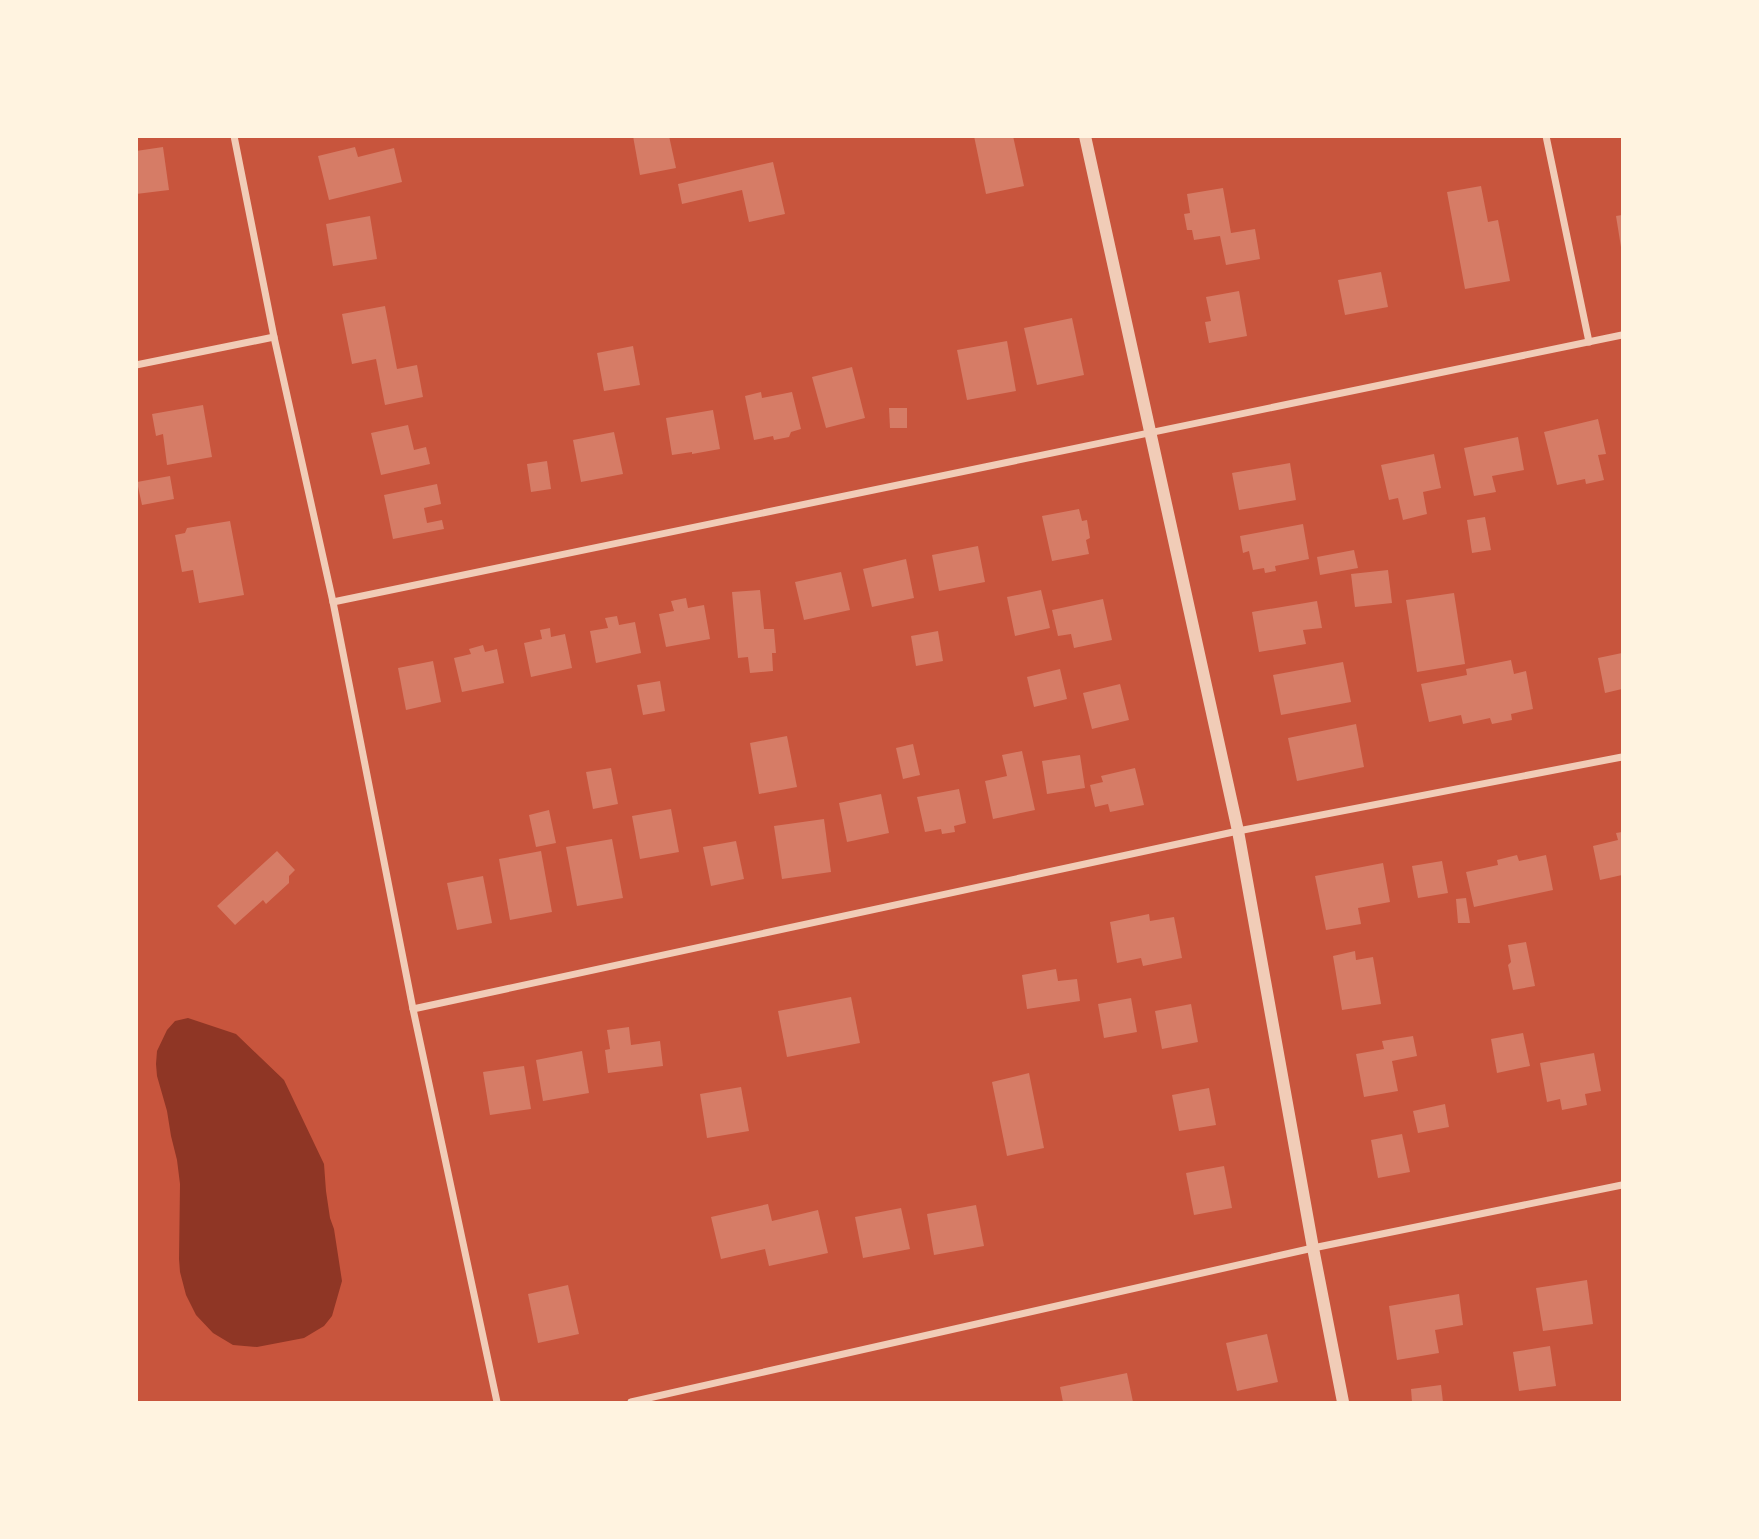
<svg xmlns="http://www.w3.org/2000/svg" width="1759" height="1539" font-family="'Sofia Sans Condensed',sans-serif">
<rect width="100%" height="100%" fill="#c8553d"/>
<path fill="#8f3625" d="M188,1018L236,1034L284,1080L324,1164L326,1191L330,1218L334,1229L342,1281L332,1316L324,1326L304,1338L257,1347L233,1345L213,1333L196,1315L186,1295L180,1272L179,1259L180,1184L177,1160L171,1136L167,1111L157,1076L156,1064L157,1051L167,1030L175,1021Z"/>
<g fill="#d67c66">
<path d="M633,136H669L676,168L640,175Z"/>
<path d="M974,136H1013L1024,186L986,194Z"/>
<path d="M163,147L169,190L136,194V151Z"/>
<path d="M355,147L358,157L394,148L402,182L329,200L318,156Z"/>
<path d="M773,162L785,214L749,222L742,190L682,204L678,184Z"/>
<path d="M1481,186L1488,222L1498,220L1510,281L1465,289L1447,192Z"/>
<path d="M1223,188L1231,233L1255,229L1260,259L1226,265L1220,236L1194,240L1192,230H1187L1184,214L1190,213L1187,194Z"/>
<path d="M1622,215V247H1621L1616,216Z"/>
<path d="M370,216L377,259L333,266L326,224Z"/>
<path d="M1381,272L1388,307L1345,315L1338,280Z"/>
<path d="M1239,291L1247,336L1209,343L1205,322L1211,321L1206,297Z"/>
<path d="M385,306L397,369L417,365L423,397L385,405L376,359L352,364L342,314Z"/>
<path d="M1072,318L1084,375L1037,385L1024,328Z"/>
<path d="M1007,341L1016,391L967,400L957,350Z"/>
<path d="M633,346L640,385L604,391L597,353Z"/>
<path d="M852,367L865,418L826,428L812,377Z"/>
<path d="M761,392L762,398L792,392L801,429L791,432L789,437L774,440L773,436L754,440L745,396Z"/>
<path d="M203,405L212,457L167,465L163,434L156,436L152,414Z"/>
<path d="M889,408H907V428H890Z"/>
<path d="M713,410L720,449L692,454V452L672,455L666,418Z"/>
<path d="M1598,419L1606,454L1598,455L1604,480L1586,484L1585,479L1557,485L1544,432Z"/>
<path d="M408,425L414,450L426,447L430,464L381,475L371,433Z"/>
<path d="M614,432L623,474L581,482L573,440Z"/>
<path d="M1518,437L1524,470L1492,476L1496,492L1474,496L1464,448Z"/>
<path d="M1434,454L1441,488L1423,492L1427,514L1403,520L1398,498L1389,500L1381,465Z"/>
<path d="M547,461L551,489L531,492L527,464Z"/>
<path d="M1290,463L1296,500L1239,510L1232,473Z"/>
<path d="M170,476L174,499L142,505L137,482Z"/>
<path d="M437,484L441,504L424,508L427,523L442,520L444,529L393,539L384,495Z"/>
<path d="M1079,509L1082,521L1087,520L1090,538L1086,540L1089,554L1052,561L1042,516Z"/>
<path d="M1485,517L1491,550L1472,553L1467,520Z"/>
<path d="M230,521L244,595L199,603L193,570L182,572L175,535L185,533L187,528Z"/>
<path d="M1303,524L1309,559L1275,566L1276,571L1265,573L1264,568L1253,570L1249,551L1243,553L1240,536Z"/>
<path d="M978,546L985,582L939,591L932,555Z"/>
<path d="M1354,550L1358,568L1320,575L1317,557Z"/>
<path d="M906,559L914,598L872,607L863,569Z"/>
<path d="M1388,570L1392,603L1355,607L1351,574Z"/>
<path d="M841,572L850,610L804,620L795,582Z"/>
<path d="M760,590L764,629H774L776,653H772L773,671L750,673L748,657L738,658L732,592Z"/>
<path d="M1041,590L1050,628L1015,636L1007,597Z"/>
<path d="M1454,593L1465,664L1417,672L1406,600Z"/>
<path d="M686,598L688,608L704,605L710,639L666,647L659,614L674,611L671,601Z"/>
<path d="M1103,599L1112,640L1074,648L1071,634L1058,636L1052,610Z"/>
<path d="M1317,601L1322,628L1303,630L1306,644L1259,652L1252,612Z"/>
<path d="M617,616L619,625L635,622L641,653L596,663L590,631L608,628L605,618Z"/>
<path d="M550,628L551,637L565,634L572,668L531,677L524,643L542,639L540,630Z"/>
<path d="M938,631L943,661L916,666L911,636Z"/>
<path d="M483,645L485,652L497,649L504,683L462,692L454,658L471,654L469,649Z"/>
<path d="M1622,653V689L1605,693L1598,658Z"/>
<path d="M1511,660L1514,674L1526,671L1533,709L1511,714L1512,720L1492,724L1490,718L1463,724L1461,715L1429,722L1421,684L1467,675L1466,669Z"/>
<path d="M433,661L441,702L406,710L398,668Z"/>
<path d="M1343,662L1351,702L1281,715L1273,675Z"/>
<path d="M1060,669L1067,699L1034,707L1027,677Z"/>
<path d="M660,681L665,711L643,715L637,685Z"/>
<path d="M1120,684L1129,720L1092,729L1083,693Z"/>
<path d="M1356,724L1364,767L1297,781L1288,738Z"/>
<path d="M787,736L797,787L759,794L750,743Z"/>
<path d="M913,744L920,775L903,779L896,748Z"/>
<path d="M1022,751L1035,810L993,819L985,781L1007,776L1002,755Z"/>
<path d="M1080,755L1085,788L1047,794L1042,761Z"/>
<path d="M611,768L618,804L593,809L586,772Z"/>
<path d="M1135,768L1144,805L1110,812L1108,804L1095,807L1090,785L1103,782L1101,776Z"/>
<path d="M959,789L966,823L954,826L955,832L942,834L941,829L925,832L917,797Z"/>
<path d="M881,794L889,833L847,842L839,803Z"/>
<path d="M671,809L679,852L640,859L632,816Z"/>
<path d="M549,810L556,843L536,847L529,815Z"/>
<path d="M824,819L831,872L782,879L774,826Z"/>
<path d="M1622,832V875L1600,880L1593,846L1618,840L1616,833Z"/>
<path d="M612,839L623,898L577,906L566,847Z"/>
<path d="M736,841L744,879L711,886L703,847Z"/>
<path d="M277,851L295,870L289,876V883L266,904L263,900L235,925L217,906Z"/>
<path d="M541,851L552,912L510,920L499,859Z"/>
<path d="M1517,855L1519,861L1546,855L1553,890L1474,907L1466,872L1498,865L1497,860Z"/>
<path d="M1442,861L1448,893L1418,898L1412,866Z"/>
<path d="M1383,863L1390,902L1358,908L1361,924L1326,930L1315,876Z"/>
<path d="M483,876L492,923L457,930L447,883Z"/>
<path d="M1466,898L1470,923H1458L1456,899Z"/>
<path d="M1149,914L1150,921L1174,917L1182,958L1143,966L1141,958L1117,963L1110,922Z"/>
<path d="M1526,942L1535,986L1513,990L1508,965L1511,962L1508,945Z"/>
<path d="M1355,951L1356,960L1373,957L1381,1004L1342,1010L1333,956Z"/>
<path d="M1056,969L1058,981L1077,979L1080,1001L1027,1009L1022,975Z"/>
<path d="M851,997L860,1043L787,1057L778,1011Z"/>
<path d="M1131,998L1137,1032L1104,1038L1098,1004Z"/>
<path d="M1191,1004L1198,1042L1162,1049L1155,1011Z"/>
<path d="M629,1027L631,1045L660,1041L663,1066L608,1073L605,1050L610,1049L607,1030Z"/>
<path d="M1523,1033L1530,1066L1497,1073L1491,1039Z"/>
<path d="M1413,1036L1417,1056L1392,1061L1398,1091L1364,1097L1356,1054L1384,1049L1382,1041Z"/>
<path d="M582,1051L589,1093L543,1101L536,1060Z"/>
<path d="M1594,1053L1601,1091L1585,1094L1587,1105L1562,1110L1560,1099L1547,1102L1540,1063Z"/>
<path d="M524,1066L531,1109L490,1115L483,1072Z"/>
<path d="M1029,1073L1044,1148L1007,1156L992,1082Z"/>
<path d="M741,1087L749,1131L707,1138L700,1094Z"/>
<path d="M1209,1088L1216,1125L1179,1131L1172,1095Z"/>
<path d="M1445,1104L1449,1127L1418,1133L1413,1111Z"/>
<path d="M1402,1134L1410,1172L1378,1178L1371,1140Z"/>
<path d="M1224,1166L1232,1208L1194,1215L1186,1173Z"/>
<path d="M768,1204L772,1221L818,1210L828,1253L769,1266L765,1249L721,1259L711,1217Z"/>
<path d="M976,1205L984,1246L934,1255L927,1214Z"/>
<path d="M901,1208L910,1249L863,1258L855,1217Z"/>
<path d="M1587,1280L1593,1324L1543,1331L1536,1288Z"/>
<path d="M568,1285L579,1334L538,1343L528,1294Z"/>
<path d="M1459,1294L1463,1325L1435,1330L1439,1353L1397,1360L1389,1306Z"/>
<path d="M1267,1334L1278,1382L1237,1391L1226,1343Z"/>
<path d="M1550,1346L1556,1386L1519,1391L1513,1352Z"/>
<path d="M1127,1373L1133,1402H1063L1060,1387Z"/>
<path d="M1441,1385L1443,1402H1412L1411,1389Z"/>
</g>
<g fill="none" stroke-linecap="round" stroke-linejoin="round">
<g stroke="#f1ccb7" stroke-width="7">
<path d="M234,136L274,337L333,602L413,1009L497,1402"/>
<path d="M1546,136L1589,342"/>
<path d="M136,365L274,337"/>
<path d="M333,602L1622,335"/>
<path d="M413,1009L1238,831L1622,757"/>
<path d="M631,1402L1313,1248L1622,1185"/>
</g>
<path stroke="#f1ccb7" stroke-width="12" d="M1085,136L1238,831L1313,1248L1343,1402"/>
</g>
<rect width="1759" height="1539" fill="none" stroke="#fff3e0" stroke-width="276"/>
</svg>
